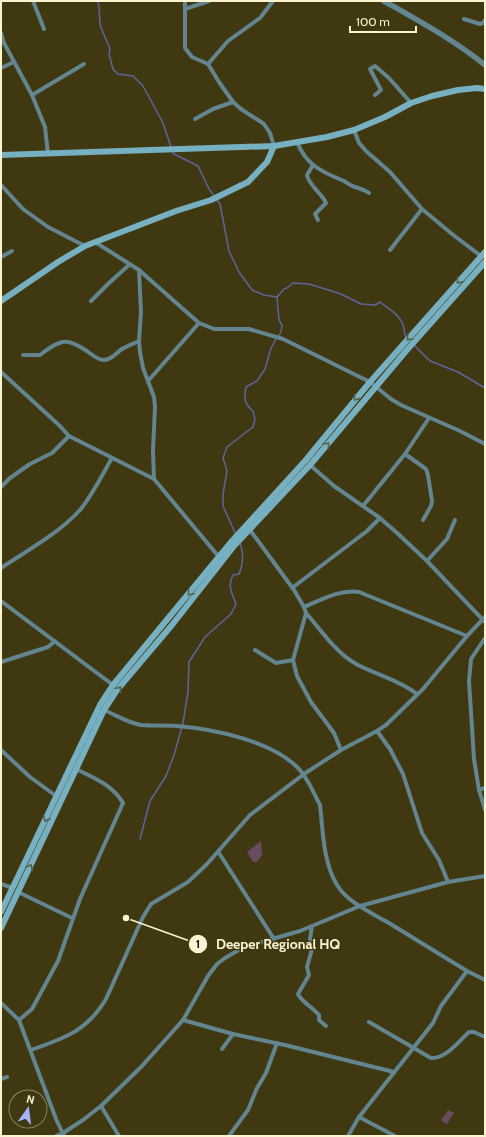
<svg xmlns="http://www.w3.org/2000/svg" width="486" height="1137" font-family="Cabin,sans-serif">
<rect width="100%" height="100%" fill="#403811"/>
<g fill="#694a60">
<path d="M261,841L262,855L257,862H253L247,852Z"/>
<path d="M448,1110L454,1113L447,1124L441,1120Z"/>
</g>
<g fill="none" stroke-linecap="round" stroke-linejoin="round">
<g stroke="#5e649b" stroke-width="1.5">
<path d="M97,1L99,5L100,25L110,49L109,54L113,69L118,74L133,76L143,86L163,123L171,147"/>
<path d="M172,151L174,154L198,166L209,189L215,197"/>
<path d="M217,200L220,204L229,251L239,272L252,290L264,295L277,297L284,289L287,288L293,283L309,284L341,294L361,304L375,305L380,302C388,308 400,315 403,325C405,329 403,332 406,337"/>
<path d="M277,297L279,320L282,325L281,332L279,336"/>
<path d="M414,345L430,361L458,372L485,388"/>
<path d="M236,535L223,506V494L227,471L223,458L227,447L253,427L255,419L253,411C244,404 244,398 246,387L257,381L265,369L271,348L276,339"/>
<path d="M140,839L150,801L166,776L174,755L183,723L188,692L189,662L205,637L231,614L236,604C232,593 227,586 233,575L239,574C243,565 244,553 240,543"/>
</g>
<g stroke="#628590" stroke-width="4">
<path d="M33,1L44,29"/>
<path d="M185,1V48L192,57L208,64L219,82L233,102L241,109L264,124L270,133L274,146"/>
<path d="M185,9L209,1"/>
<path d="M464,19L480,24L483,23L485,20"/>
<path d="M1,33L4,43L32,95L45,127L48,154"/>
<path d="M208,64L228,41L260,18L273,1"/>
<path d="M1,68L14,62"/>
<path d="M32,95L84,64"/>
<path d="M375,95L381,90L370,69L375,66L389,78L411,103"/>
<path d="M195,119L213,109L233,102"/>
<path d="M354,130L359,143L366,151L390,172L422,209L452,234L481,256"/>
<path d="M297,142C306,165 322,172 344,181C347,183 351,186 355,187C361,189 364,189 369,193"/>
<path d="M313,165L307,175C309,186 322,193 326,203L315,214L318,220"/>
<path d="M1,185L23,209L48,227L85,246"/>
<path d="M95,242L139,270L199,323L214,329H249L283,339L370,382L391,399L401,405L460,431L485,444"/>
<path d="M390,250L422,209"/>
<path d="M1,257L12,251"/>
<path d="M139,270L141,312L139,341L140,352L143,368L154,397L155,407L153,451L154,479"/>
<path d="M91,301L109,283L130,264"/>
<path d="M23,355H40C62,338 68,337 91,354C95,357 99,360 104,360C112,360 116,353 122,349C127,346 133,344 139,341"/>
<path d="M1,372L60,426L69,436L154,479L219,557"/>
<path d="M148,381L199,323"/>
<path d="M405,454L426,469L428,475L432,501L431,506L423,520"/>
<path d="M310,465L334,486L380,518L396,532L427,561L485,622"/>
<path d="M1,487L10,478L30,464L52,453L69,436"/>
<path d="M363,506L405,454L429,418"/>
<path d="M250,530L294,590L304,607L306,613C321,630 336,653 356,664C377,675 399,680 417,694"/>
<path d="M427,561L447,539L455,520"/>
<path d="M1,568C28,550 58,534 80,510C93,494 102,475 112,458"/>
<path d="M292,588L367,531L380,518"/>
<path d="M1,601L113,685"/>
<path d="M304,607C321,600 340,589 359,592L467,636"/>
<path d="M306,613L293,660L297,676L311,702L334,733L341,750"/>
<path d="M485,638L471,659L469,681L474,759L479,790L485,810"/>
<path d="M255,650L276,663L293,660"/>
<path d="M1,662L48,647L55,641"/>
<path d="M104,710C116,715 128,723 141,725C153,726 165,725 177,726C214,729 271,741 297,767C307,776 312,790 318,801L320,805C323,831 323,862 337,885C348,903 372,913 389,923C415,939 441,955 467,971L485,980"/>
<path d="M377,731L390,749L403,774L422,833L439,860L448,882"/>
<path d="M1,750L30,777L56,796"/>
<path d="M479,790L485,788"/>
<path d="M219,853L274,939"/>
<path d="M1,884L13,888"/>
<path d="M18,892L72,918"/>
<path d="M312,926L310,939L312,949L307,967L309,975L298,994C300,1000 313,1008 319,1015V1020L326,1026"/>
<path d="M1,1003L19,1020L56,1119L64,1136"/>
<path d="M19,1020L32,1009L58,961L80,899L123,803C113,785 94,778 76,769"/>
<path d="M183,1020L233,1034L285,1045L394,1072"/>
<path d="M369,1022L431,1058C446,1059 459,1041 469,1032H474L485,1037"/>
<path d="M222,1049L233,1034"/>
<path d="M31,1050C65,1038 87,1031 106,999L143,917L151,904L188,882L207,864L250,815L304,774L341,750L377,731L386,725L423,689L467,636L485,617"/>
<path d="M1,1079L7,1077"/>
<path d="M101,1106L119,1136"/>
<path d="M359,1117L395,1136"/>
<path d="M56,1136L63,1133L83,1120L101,1106L142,1066L183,1020L208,976L217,964L225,958L244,947L300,931L360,906L448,882L485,876"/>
<path d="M229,1136L248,1110L257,1088L266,1073L277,1043"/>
<path d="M348,1136L359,1117L433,1023L441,1006L467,971"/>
</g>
<path stroke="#628590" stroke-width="5.5" d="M384,1C419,21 454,40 485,65"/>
<g stroke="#76b0c1" stroke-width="6">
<path d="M1,155L274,146L327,137L354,130L385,117L411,103L432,96L458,90L477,88L485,89"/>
<path d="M1,301L58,262L85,246L176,211L211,200L248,182L267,162L274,146"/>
<path d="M1,912L100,705L113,685L232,541L305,461L370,382L485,252"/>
<path d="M1,928L104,710L117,690L172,625L234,546L310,465L406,351L485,262"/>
</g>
</g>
<defs><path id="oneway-chevron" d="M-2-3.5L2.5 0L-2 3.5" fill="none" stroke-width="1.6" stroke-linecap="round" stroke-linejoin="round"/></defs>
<g stroke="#53624f">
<use href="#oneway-chevron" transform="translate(459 281) rotate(132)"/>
<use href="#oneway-chevron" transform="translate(409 338) rotate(131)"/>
<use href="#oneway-chevron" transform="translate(356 398) rotate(129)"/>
<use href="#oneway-chevron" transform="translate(327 445) rotate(-50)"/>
<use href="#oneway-chevron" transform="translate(190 593) rotate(130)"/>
<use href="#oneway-chevron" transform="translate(119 689) rotate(-52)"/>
<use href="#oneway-chevron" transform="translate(46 819) rotate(116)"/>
<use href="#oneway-chevron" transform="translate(30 867) rotate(-64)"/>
</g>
<path fill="none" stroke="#fbf4d0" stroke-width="1.5" d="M126 918L198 944"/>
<g fill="#fbf4d0" stroke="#403811" stroke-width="1.5">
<circle cx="126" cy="918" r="4"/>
<circle cx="198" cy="944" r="10"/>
</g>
<g font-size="12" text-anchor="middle" font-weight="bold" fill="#111">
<text x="198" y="948">1</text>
</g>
<g font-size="14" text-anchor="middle" font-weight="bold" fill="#fbf4d0" stroke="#403811" stroke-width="3" stroke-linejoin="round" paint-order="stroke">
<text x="278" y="949">Deeper Regional HQ</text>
</g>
<rect width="486" height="1137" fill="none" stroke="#fbf4d0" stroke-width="4"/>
<g transform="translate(28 1109) rotate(14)"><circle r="19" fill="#403811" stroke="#8b835d"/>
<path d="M0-3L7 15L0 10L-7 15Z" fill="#a7b1fc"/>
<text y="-6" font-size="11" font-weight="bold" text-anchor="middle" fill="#fbf4d0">N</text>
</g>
<path d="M350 26v6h66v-6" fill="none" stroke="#fbf4d0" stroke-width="2"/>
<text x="356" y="26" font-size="12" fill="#fbf4d0" stroke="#403811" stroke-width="3" paint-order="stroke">100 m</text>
</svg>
